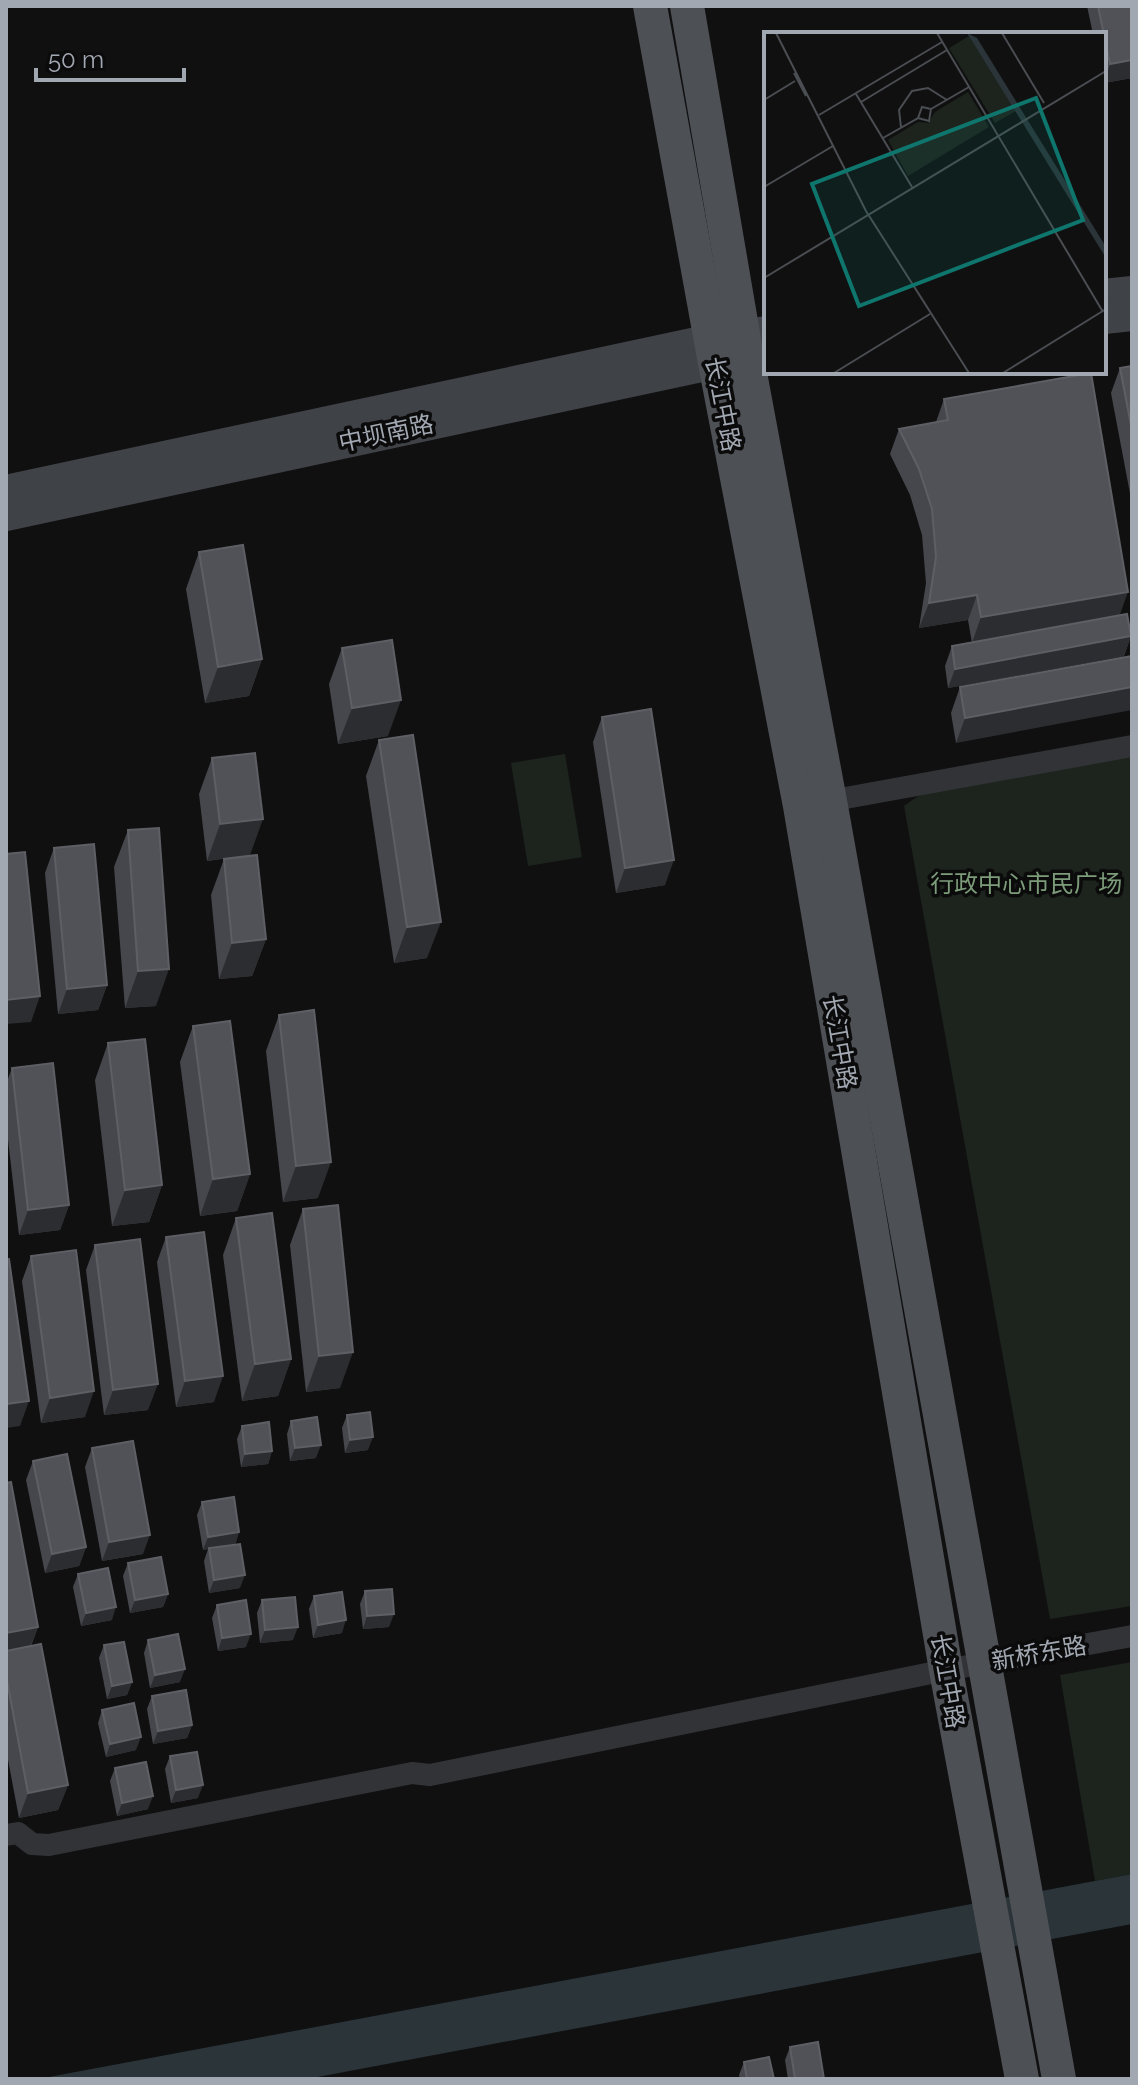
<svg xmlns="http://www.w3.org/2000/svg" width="1138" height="2085" font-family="Raleway,'Noto Sans SC',sans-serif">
<rect width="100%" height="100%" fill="#101011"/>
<g fill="#1d241d">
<path d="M565,754L582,857L528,866L511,763Z"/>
<path d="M1132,756V1606L1050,1619L904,806L921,794Z"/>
<path d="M1132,1662V1874L1095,1881L1060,1675Z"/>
</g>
<path fill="#2a3439" d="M1132,1874V1924L307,2079H38Z"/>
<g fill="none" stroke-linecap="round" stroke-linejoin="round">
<g stroke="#313336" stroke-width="22">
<path d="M818,803L1132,746"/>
<path d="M6,1835L18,1833L32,1844L49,1845L412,1773L430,1775L946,1670L1132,1636"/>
</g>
<g stroke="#3f4246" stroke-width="32">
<path d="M1104,295L1132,292"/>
<path d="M1104,318L1132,315"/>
<path d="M6,491L711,340L766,332"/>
<path d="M6,515L715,363L766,355"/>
</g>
<g stroke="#4d5055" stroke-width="34">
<path d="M650,6L715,363L800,806L946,1670L1022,2079"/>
<path d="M687,6L747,357L830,801L1059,2079"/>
</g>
</g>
<g fill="#46474c">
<path d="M1087,6H1132V78L1104,83V34H1093Z"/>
<path d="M1132,366V504L1111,393L1120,368Z"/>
<path d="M944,399L1119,616L1131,636L1124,656L948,688L945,666L952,646L972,643L968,620L919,628L926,583L922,535L910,495L890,454L899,429L936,422Z"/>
<path d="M199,552L262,659L249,696L205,703L186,589Z"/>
<path d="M342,648L388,736L338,744L329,684Z"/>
<path d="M1132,656L956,743L951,713L960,687Z"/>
<path d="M602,717L665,885L616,893L593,742Z"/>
<path d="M379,740L427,958L394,963L366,776Z"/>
<path d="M212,758L250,855L207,861L199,794Z"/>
<path d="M128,830L156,1006L125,1008L114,867Z"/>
<path d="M54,848L107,985L98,1010L58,1014L45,873Z"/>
<path d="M224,859L266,939L252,976L219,979L211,895Z"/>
<path d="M279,1015L318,1198L283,1202L266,1051Z"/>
<path d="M193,1026L250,1174L237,1211L200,1216L180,1062Z"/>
<path d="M108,1043L162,1185L149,1222L112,1226L95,1080Z"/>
<path d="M12,1068L69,1205L60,1230L19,1235L6,1122V1084Z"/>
<path d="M303,1209L340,1388L306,1392L290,1245Z"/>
<path d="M236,1218L291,1359L278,1396L242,1401L223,1255Z"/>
<path d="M166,1237L214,1402L176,1407L157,1262Z"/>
<path d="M95,1245L148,1410L104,1415L86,1270Z"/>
<path d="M31,1256L85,1417L41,1423L22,1281Z"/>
<path d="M347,1415L368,1450L345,1453L342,1428Z"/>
<path d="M291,1421L316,1458L290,1461L287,1434Z"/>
<path d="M242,1426L272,1451L268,1464L241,1467L237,1439Z"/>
<path d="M92,1448L143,1554L102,1561L85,1467Z"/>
<path d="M33,1461L86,1547L79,1566L45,1573L26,1480Z"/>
<path d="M6,1483L38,1627L31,1646L68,1785L58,1810L19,1818L6,1749Z"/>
<path d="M202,1502L239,1532L235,1545L240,1588L209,1593L204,1561L208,1549L203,1550L197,1515Z"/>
<path d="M128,1563L168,1594L163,1607L130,1613L123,1576Z"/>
<path d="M78,1574L112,1620L81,1626L73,1587Z"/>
<path d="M365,1591L389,1627L363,1629L360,1604Z"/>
<path d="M314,1596L342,1633L313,1638L309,1609Z"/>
<path d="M262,1600L293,1640L260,1643L257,1613Z"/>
<path d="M217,1605L246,1647L218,1651L212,1618Z"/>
<path d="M148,1640L180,1682L150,1688L144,1653Z"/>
<path d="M104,1645L132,1682L127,1695L107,1699L99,1658Z"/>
<path d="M152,1696L192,1725L187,1738L153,1744L147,1709Z"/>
<path d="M102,1710L136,1750L106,1757L98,1723Z"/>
<path d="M170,1756L198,1798L171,1803L165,1769Z"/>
<path d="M115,1768L148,1809L117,1816L110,1781Z"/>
<path d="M790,2047L824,2079H788L785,2060Z"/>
<path d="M744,2062L774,2079H740L739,2075Z"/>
</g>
<g fill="#2c2d30">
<path d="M1132,60V78L1104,83L1110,64Z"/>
<path d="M1128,592L1119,617L972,643L981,617Z"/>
<path d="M977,595L968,620L919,628L929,603Z"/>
<path d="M1131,636L1124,656L948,688L955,669Z"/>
<path d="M262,659L249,696L205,703L218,667Z"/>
<path d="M1132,687V710L956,743L965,718Z"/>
<path d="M401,700L388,736L338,744L352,708Z"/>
<path d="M263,819L250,855L207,861L220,824Z"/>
<path d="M674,860L665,885L616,893L625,868Z"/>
<path d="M441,922L427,958L394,963L407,927Z"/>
<path d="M266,939L252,976L219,979L232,943Z"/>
<path d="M169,969L156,1006L125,1008L138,971Z"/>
<path d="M107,985L98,1010L58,1014L67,989Z"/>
<path d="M40,996L31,1022L6,1024V1000Z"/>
<path d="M331,1162L318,1198L283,1202L296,1166Z"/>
<path d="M250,1174L237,1211L200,1216L213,1179Z"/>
<path d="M162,1185L149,1222L112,1226L125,1190Z"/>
<path d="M69,1205L60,1230L19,1235L28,1210Z"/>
<path d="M353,1352L340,1388L306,1392L319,1356Z"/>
<path d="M291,1359L278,1396L242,1401L255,1364Z"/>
<path d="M223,1376L214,1402L176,1407L185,1381Z"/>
<path d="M158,1384L148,1410L104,1415L113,1390Z"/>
<path d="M94,1391L85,1417L41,1423L50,1398Z"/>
<path d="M29,1401L20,1426L6,1428V1404Z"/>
<path d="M373,1437L368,1450L345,1453L350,1440Z"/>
<path d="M321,1445L316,1458L290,1461L295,1448Z"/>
<path d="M272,1451L268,1464L241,1467L245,1454Z"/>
<path d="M239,1532L235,1545L203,1550L208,1537Z"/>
<path d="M150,1535L143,1554L102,1561L109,1542Z"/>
<path d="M86,1547L79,1566L45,1573L52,1554Z"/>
<path d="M245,1575L240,1588L209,1593L214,1580Z"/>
<path d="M168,1594L163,1607L130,1613L135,1600Z"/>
<path d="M116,1607L112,1620L81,1626L86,1613Z"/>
<path d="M394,1614L389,1627L363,1629L367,1616Z"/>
<path d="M346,1620L342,1633L313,1638L318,1625Z"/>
<path d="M38,1627L28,1652L6,1657V1633Z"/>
<path d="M298,1627L293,1640L260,1643L265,1630Z"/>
<path d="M251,1634L246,1647L218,1651L222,1638Z"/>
<path d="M185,1669L180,1682L150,1688L155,1675Z"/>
<path d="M132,1682L127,1695L107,1699L112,1686Z"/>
<path d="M192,1725L187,1738L153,1744L158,1731Z"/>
<path d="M141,1737L136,1750L106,1757L110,1744Z"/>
<path d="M68,1785L58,1810L19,1818L28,1793Z"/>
<path d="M203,1785L198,1798L171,1803L176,1790Z"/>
<path d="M153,1796L148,1809L117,1816L122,1803Z"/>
</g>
<g fill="#505257" stroke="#5d5f65" stroke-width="2">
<path d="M1098,6H1132V60L1110,64Z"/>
<path d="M1132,366V430L1120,368Z"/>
<path d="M1091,373L1128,592L981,617L977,595L929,603L936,557L932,509L919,469L899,429L948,420L944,399Z"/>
<path d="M243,545L262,659L218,667L199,552Z"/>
<path d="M1127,614L1131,636L955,669L952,646Z"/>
<path d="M392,640L401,700L352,708L342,648Z"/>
<path d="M1132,656V687L965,718L960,687Z"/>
<path d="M651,709L674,860L625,868L602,717Z"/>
<path d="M413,735L441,922L407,927L379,740Z"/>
<path d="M255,753L263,819L220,824L212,758Z"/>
<path d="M159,828L169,969L138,971L128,830Z"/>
<path d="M94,844L107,985L67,989L54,848Z"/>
<path d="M25,852L40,996L6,1000V854Z"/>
<path d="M257,855L266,939L232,943L224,859Z"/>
<path d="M314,1010L331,1162L296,1166L279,1015Z"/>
<path d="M230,1021L250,1174L213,1179L193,1026Z"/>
<path d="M145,1039L162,1185L125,1190L108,1043Z"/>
<path d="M53,1063L69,1205L28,1210L12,1068Z"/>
<path d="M338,1205L353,1352L319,1356L303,1209Z"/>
<path d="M272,1213L291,1359L255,1364L236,1218Z"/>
<path d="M204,1232L223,1376L185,1381L166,1237Z"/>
<path d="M140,1239L158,1384L113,1390L95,1245Z"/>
<path d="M76,1250L94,1391L50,1398L31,1256Z"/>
<path d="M9,1259L29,1401L6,1404V1260Z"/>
<path d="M370,1412L373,1437L350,1440L347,1415Z"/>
<path d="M317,1417L321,1445L295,1448L291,1421Z"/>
<path d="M269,1422L272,1451L245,1454L242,1426Z"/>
<path d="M133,1441L150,1535L109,1542L92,1448Z"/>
<path d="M67,1454L86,1547L52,1554L33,1461Z"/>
<path d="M11,1482L38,1627L6,1633V1483Z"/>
<path d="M234,1497L239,1532L208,1537L202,1502Z"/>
<path d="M240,1544L245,1575L214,1580L209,1548Z"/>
<path d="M161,1557L168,1594L135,1600L128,1563Z"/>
<path d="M108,1568L116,1607L86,1613L78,1574Z"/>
<path d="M392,1589L394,1614L367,1616L365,1591Z"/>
<path d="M342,1592L346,1620L318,1625L314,1596Z"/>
<path d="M295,1597L298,1627L265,1630L262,1600Z"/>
<path d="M246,1600L251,1634L222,1638L217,1605Z"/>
<path d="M178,1634L185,1669L155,1675L148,1640Z"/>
<path d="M124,1642L132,1682L112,1686L104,1645Z"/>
<path d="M41,1644L68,1785L28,1793L6,1675V1651Z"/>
<path d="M186,1690L192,1725L158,1731L152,1696Z"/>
<path d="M134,1703L141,1737L110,1744L102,1710Z"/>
<path d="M197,1752L203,1785L176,1790L170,1756Z"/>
<path d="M146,1762L153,1796L122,1803L115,1768Z"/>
<path d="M818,2042L824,2079H795L790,2047Z"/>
<path d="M769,2057L774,2079H747L744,2062Z"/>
</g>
<g text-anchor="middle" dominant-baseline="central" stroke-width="7" stroke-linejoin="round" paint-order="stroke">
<g font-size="24" fill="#a2a8b1" stroke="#0b0b0c">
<text transform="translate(723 404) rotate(79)">长江中路</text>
<text transform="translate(386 433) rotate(-12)">中坝南路</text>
<text transform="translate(840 1042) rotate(80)">长江中路</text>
<text transform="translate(1039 1653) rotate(-10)">新桥东路</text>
<text transform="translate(948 1681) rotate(80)">长江中路</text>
</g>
<g font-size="24" fill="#7c9c7a" stroke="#0b0b0c">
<text x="1026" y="883">行政中心市民广场</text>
</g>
</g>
<g transform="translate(764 32)">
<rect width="342" height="342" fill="#101011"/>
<path d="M205,4L252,79L231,91L185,16ZM204,60L225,95L144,144L124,108L154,90L164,91L171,80Z" fill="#1d241d"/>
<path d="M203,1L213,6L342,215V226Z" fill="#2a3439"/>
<path fill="none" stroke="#4a4d51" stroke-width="2" d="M12,1L102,179L205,341M173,1L339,280M238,1L280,71M30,41L42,64M92,62L148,155M0,68L31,49M97,70L183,18M167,77L205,55M55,83L178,10M137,95L135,78L148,59L164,56L183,68M119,106L154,86L158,75L167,77L165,89L154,86M0,155L69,114M0,246L342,39M70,341L166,282M239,341L342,277"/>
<path fill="#0f766e" fill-opacity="0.15" stroke="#0f766e" stroke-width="4" d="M272,66L319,188L95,274L48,152Z"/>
<rect width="342" height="342" fill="none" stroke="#a2a8b1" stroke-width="4"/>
</g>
<rect width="1138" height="2085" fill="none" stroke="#a2a8b1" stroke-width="16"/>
<path d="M36 68v12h148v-12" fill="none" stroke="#a2a8b1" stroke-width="4"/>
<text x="48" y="68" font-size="24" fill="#a2a8b1" stroke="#0b0b0c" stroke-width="6" paint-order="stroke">50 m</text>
</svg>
